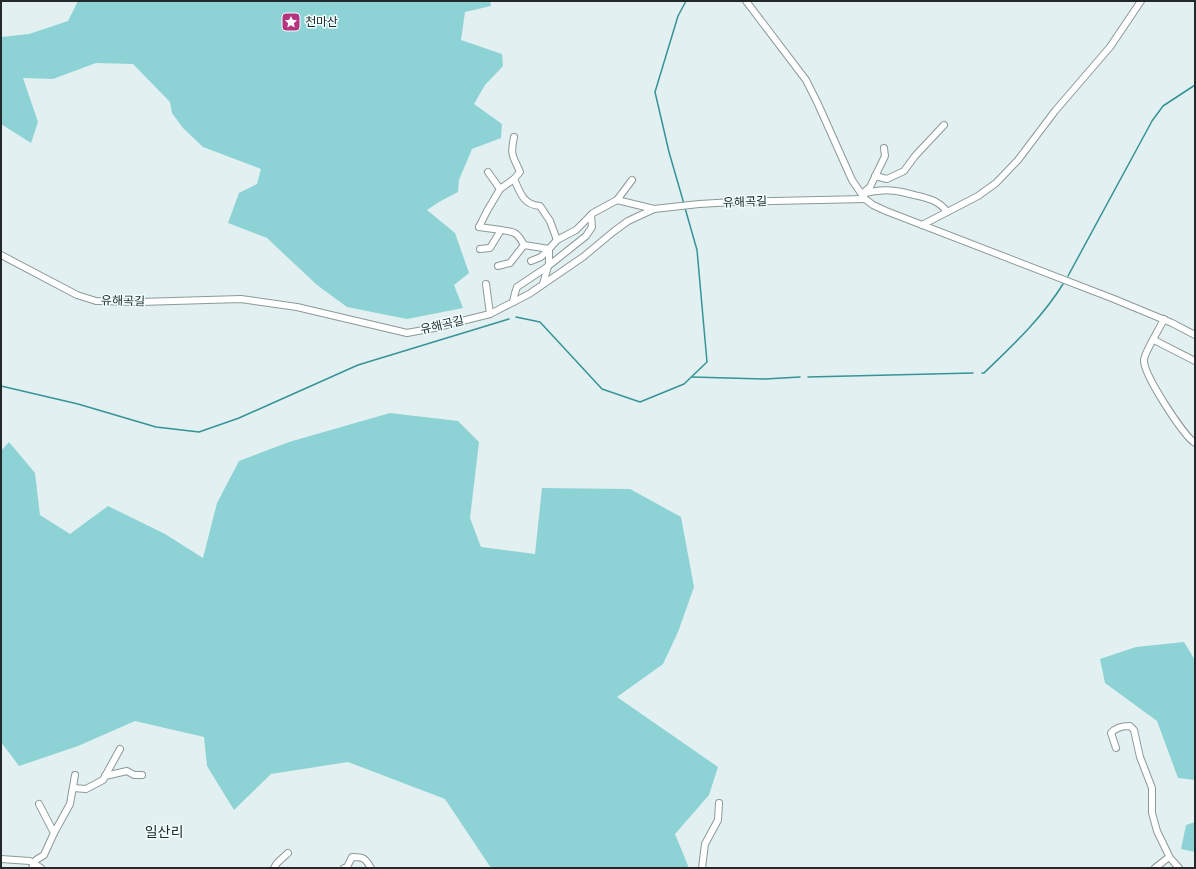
<svg xmlns="http://www.w3.org/2000/svg" width="1196" height="869" font-family="Figtree,'Noto Sans KR',sans-serif">
<rect width="100%" height="100%" fill="#e2f0f1"/>
<g fill="#8dd3d5">
<path d="M78,1H490L491,6L465,12L461,40L502,54L503,66L485,85L474,104L502,124L501,138L472,149L459,180L458,192L439,202L427,210L455,233L469,273L454,285L463,308L407,319L347,307L317,285L267,238L228,223L239,193L257,184L261,169L203,147L183,128L172,113L170,102L133,64L96,63L53,79L23,78L38,122L31,143L1,124V37L29,34L68,21Z"/>
<path d="M390,413L458,421L479,442L470,518L481,547L535,554L542,488L630,489L681,517L694,587L678,632L663,664L617,697L718,767L709,795L675,834L689,868H491L445,799L348,762L271,774L234,810L207,766L204,737L135,721L78,746L19,766L1,742V451L9,442L35,473L40,515L70,534L108,506L165,534L203,558L217,503L239,461L289,442Z"/>
<path d="M1184,642L1195,660V780L1178,778L1157,721L1105,683L1100,659L1136,647Z"/>
<path d="M1195,822V852L1181,849L1186,825Z"/>
</g>
<g fill="none" stroke-linecap="round" stroke-linejoin="round">
<g stroke="#369396" stroke-width="1.5">
<path d="M684,204L669,152L655,92L678,16L686,1"/>
<path d="M1068,276L1152,121L1163,106L1195,85"/>
<path d="M516,317L540,322L602,389L640,402L684,384L707,362L697,250L685,208"/>
<path d="M982,373H984C1013,345 1042,318 1063,284"/>
<path d="M692,377L765,379L800,377"/>
<path d="M808,377L973,373"/>
<path d="M1,386L78,404L156,427L199,432L239,418L358,365L509,319"/>
</g>
<defs>
<g id="street">
<path d="M746,1L806,80L818,104L852,180L865,199L873,205L886,211L1114,299L1172,323L1195,335"/>
<path d="M514,137C510,157 513,155 520,172L514,179C520,192 523,205 540,206L550,221L557,240"/>
<path d="M488,172L500,189"/>
<path d="M875,176L887,179L904,171L915,156L944,125"/>
<path d="M863,193L870,187L885,156L884,148"/>
<path d="M862,194C875,190 888,189 902,192C906,193 910,194 914,195C927,198 939,200 947,212"/>
<path d="M617,200L632,180"/>
<path d="M922,225L978,196L996,183L1018,160L1055,111L1110,47L1141,1"/>
<path d="M479,227L487,211L500,189L514,179"/>
<path d="M479,227L501,230"/>
<path d="M480,249L490,248L501,230C515,232 517,232 524,245"/>
<path d="M1,255L77,295L96,301L140,302L241,299L297,307L407,333L434,328L490,314L529,294L583,257L613,232L628,221L654,209L699,204L734,202L865,199"/>
<path d="M531,261L541,257L549,249"/>
<path d="M498,266L510,263L524,245L549,249"/>
<path d="M486,284L490,314"/>
<path d="M543,284L549,263V249L557,240L576,230L593,213L617,200L654,209"/>
<path d="M513,302L515,293L517,287L547,267L586,236L592,227L591,215"/>
<path d="M1164,319C1160,328 1144,353 1144,360C1143,374 1183,435 1195,443"/>
<path d="M1154,340L1195,361"/>
<path d="M1116,748L1111,733C1116,727 1123,726 1130,726L1134,730L1140,757L1152,788V813L1157,831L1170,858L1179,868"/>
<path d="M105,776L127,771L134,775H142"/>
<path d="M73,788L86,789L103,780L120,749"/>
<path d="M54,833L70,804L75,775"/>
<path d="M1,859L30,861L41,868"/>
<path d="M32,868L36,860L44,855L54,833L39,804"/>
<path d="M274,868L277,863L288,853"/>
<path d="M344,868L347,867L352,857C364,857 365,858 371,868"/>
<path d="M702,868L705,844L718,820L719,803"/>
<path d="M1155,868L1169,857"/>
</g>
</defs>
<use href="#street" stroke="#8c9999" stroke-width="8"/>
<use href="#street" stroke="#fff" stroke-width="6"/>
</g>
<defs>
<symbol id="sight-square" viewBox="-11 -11 22 22"><rect x="-9" y="-9" width="18" height="18" rx="4" fill="#b43480" stroke="#f0fefe"/><path d="M0-6L1.8-2.2L6-1.7L2.9 1.2L3.7 5.4L0 3.3L-3.7 5.4L-2.9 1.2L-6-1.7L-1.8-2.2Z" fill="#fff"/></symbol>
</defs>
<g fill-rule="evenodd">
<use href="#sight-square" x="280" y="11" width="22" height="22"/>
</g>
<g text-anchor="middle" dominant-baseline="central" stroke-width="3" stroke-linejoin="round" paint-order="stroke">
<g font-size="12" fill="#232828" stroke="#f0fefe" text-anchor="start">
<text x="305" y="22">천마산</text>
</g>
<g font-size="12" fill="#232828" stroke="#f0fefe">
<text transform="translate(745 202) rotate(-2)">유해곡길</text>
<text transform="translate(123 301) rotate(1)">유해곡길</text>
<text transform="translate(442 325) rotate(-13)">유해곡길</text>
</g>
<g font-size="14" fill="#232828" stroke="#f0fefe">
<text x="164" y="832">일산리</text>
</g>
</g>
<rect width="1196" height="869" fill="none" stroke="#232828" stroke-width="4"/>
</svg>
